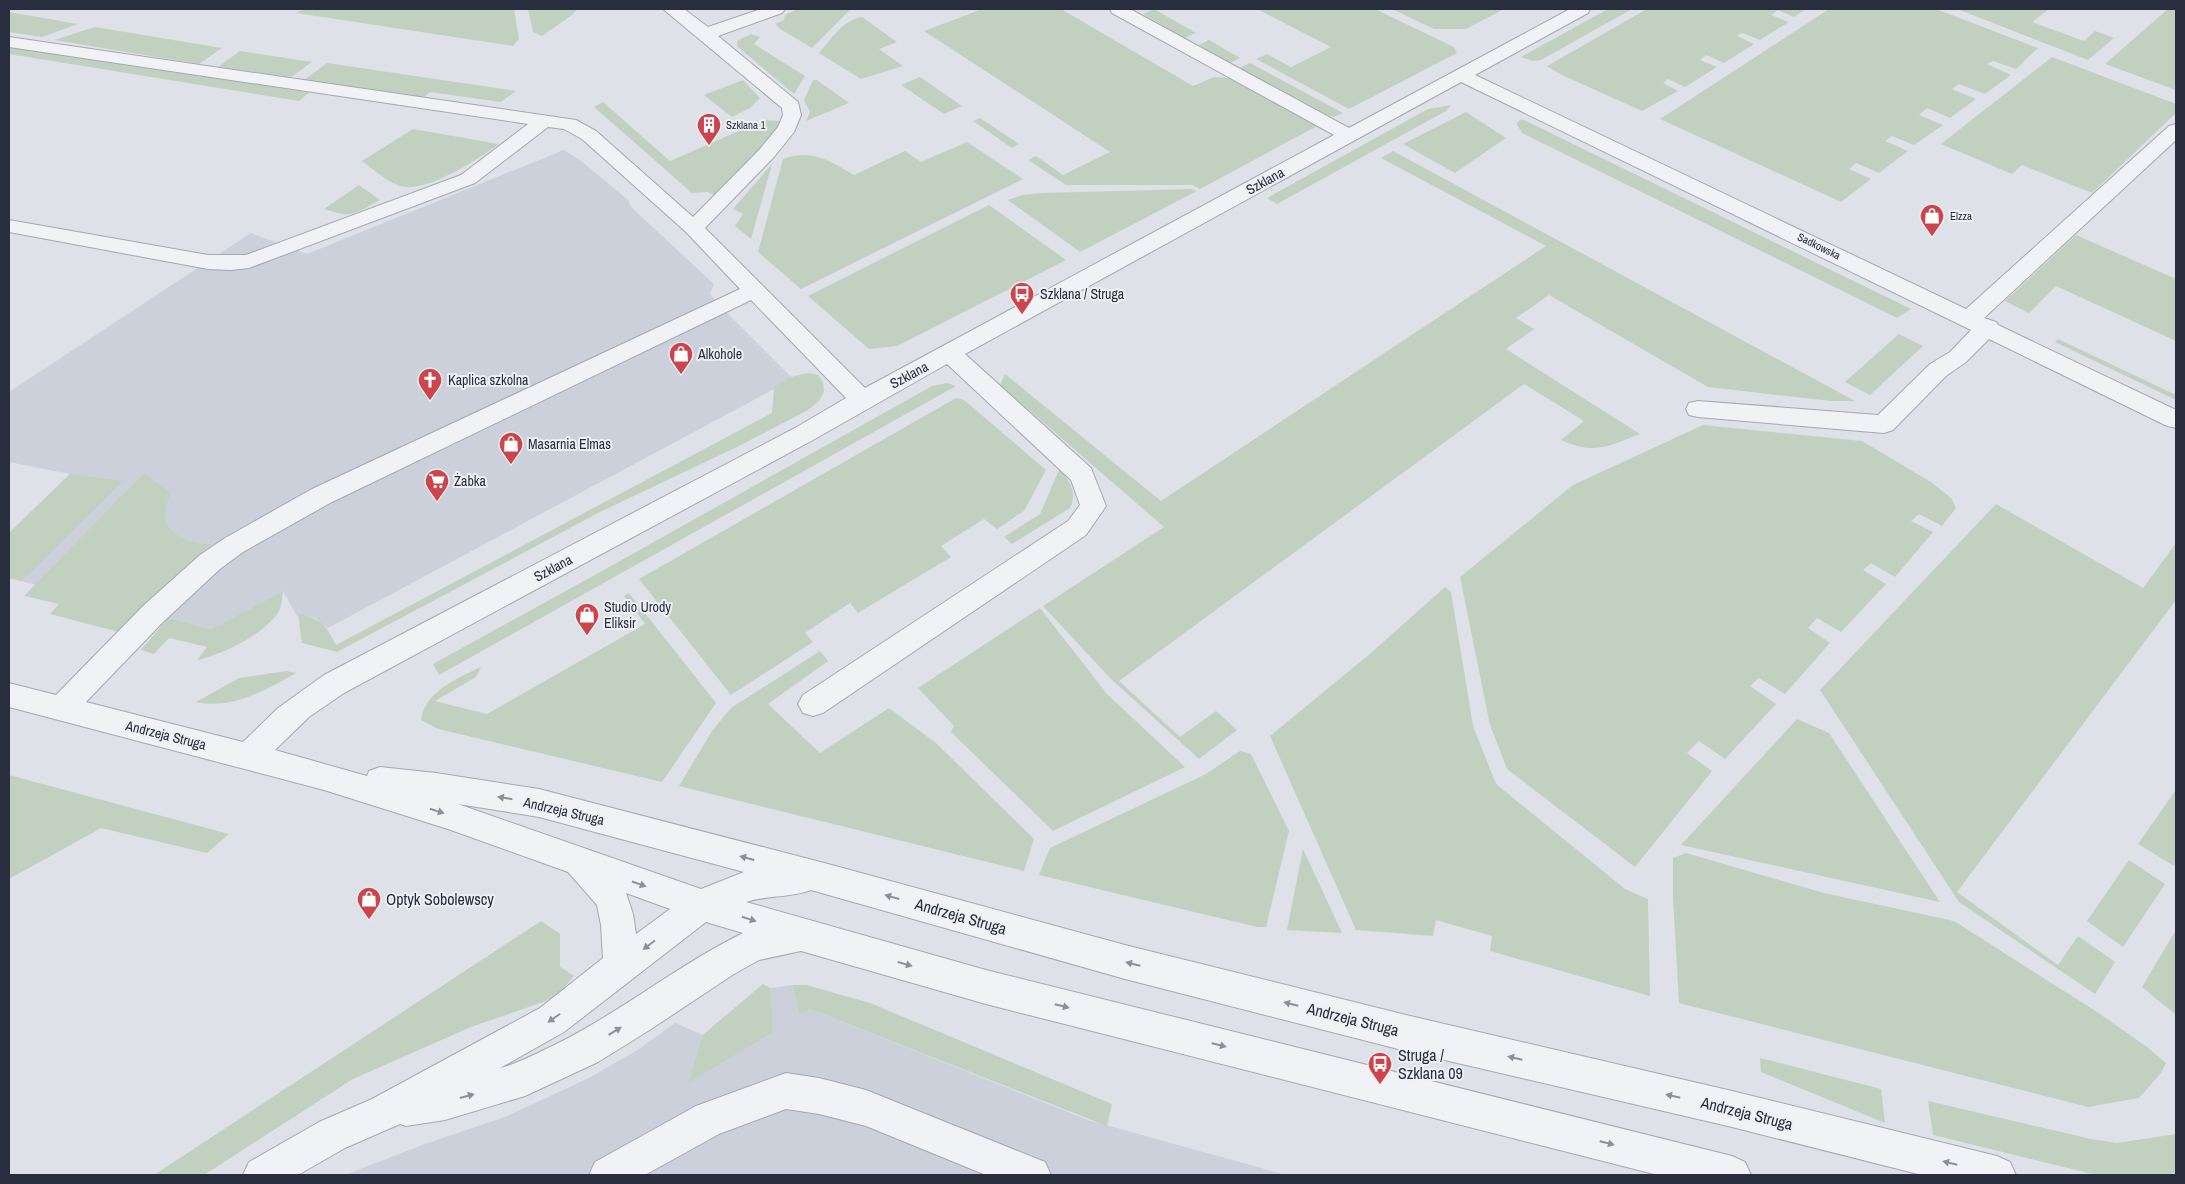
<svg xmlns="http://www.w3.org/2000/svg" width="2185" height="1184" font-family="'Archivo Narrow',sans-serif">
<rect width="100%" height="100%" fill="#dee1e8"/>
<g fill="#ccd0da">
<path d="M564,150L580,160L628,200L631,207L714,284L710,294L720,306L791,377L776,388L328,628L315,618L297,616L283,591L211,629L9,578V533L70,474L9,462V392L251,233L307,254Z"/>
<path d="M763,984L770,988L793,985L799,1015L810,1009L1088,1120L1286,1175H345L425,1144L505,1117L589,1078L639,1049L675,1023L703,1035Z"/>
</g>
<g fill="#c2d1bf">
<path d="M304,9H514L519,39L513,46L296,13Z"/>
<path d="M528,9H577L572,15L542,36L533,32Z"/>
<path d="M798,9H851L812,48L782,30L775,24L784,20L785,15Z"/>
<path d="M982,9H1061L1193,86L1214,77L1233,78L1317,126L1200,189L1192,185H1066L1028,160L1036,156L1063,175L1110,152L924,31Z"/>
<path d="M1154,9L1196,33L1185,38L1143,14Z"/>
<path d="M1257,9H1375L1454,47L1457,53L1349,109L1256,59L1267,54L1291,67L1331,47Z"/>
<path d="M1392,9H1504L1466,29H1434Z"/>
<path d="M1608,9H1632L1541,60L1533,61L1521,57Z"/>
<path d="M1647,9H1806L1794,17L1778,10L1771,15L1789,22L1760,40L1742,33L1737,36L1754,44L1724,63L1706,55L1700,60L1717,67L1685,87L1668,79L1663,83L1678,91L1642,111L1562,75L1547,66Z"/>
<path d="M1829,9H1936L2038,48L2016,69L1993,61L1987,64L2011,75L1985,94L1959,84L1952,89L1976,99L1950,118L1927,108L1919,115L1943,125L1914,145L1892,136L1885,141L1908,151L1879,173L1856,163L1849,169L1871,179L1841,202L1660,119Z"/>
<path d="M1957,9H2049L2032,22L2084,41L2095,31L2114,38L2088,60Z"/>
<path d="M2168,9H2176V90L2105,64Z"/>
<path d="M9,12L78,24L42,37L9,32Z"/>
<path d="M862,17L897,42L879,49L903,66L861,79L819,53C831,39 843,20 862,17Z"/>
<path d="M95,27L222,48L199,64L54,40Z"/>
<path d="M751,34L760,37L754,44L805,76L794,94L738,47L737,41Z"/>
<path d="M1209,40L1240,58L1230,63L1199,45Z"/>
<path d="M9,44L310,92L299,101L9,54Z"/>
<path d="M240,51L312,62L291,77L218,67Z"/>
<path d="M2052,57L2176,104V113L2092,193L2022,165L2012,174L1941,144Z"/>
<path d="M327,63L516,91L501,102L430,92L422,99L304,80Z"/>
<path d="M1250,63L1343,113L1334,117L1321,113L1239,68Z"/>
<path d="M920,77L962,106L944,114L901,85Z"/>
<path d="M743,80L760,98L750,108L732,117L704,95Z"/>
<path d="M813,80H817L849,103L806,121L810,112L804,100Z"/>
<path d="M603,102L670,161L764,120L779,121L784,124L716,196L707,192L692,193L594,107Z"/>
<path d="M1451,105L1446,111L1277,204L1267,198L1428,109Z"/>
<path d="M1466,112L1506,138L1455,173L1403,144Z"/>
<path d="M980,118L1019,144L1012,148L973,121Z"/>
<path d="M1522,119L1911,309L1897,318L1522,133L1516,123Z"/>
<path d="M413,129L499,144C478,159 424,196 397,185C385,180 373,169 362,161Z"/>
<path d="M967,142L1023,179L801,289L758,252L783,159C811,148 831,161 854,175L905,151L921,162Z"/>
<path d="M1393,151L1855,401H1831L1708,387L1549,295L1516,318L1534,329L1506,349L1640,434C1607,447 1594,455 1561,440L1584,421L1524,384L1119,681L1180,737L1216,711L1237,730L1199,759L1110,678L1043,606L1164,527L1000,385L1005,374L1161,501L1546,246L1381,158Z"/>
<path d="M772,164L751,239L735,226L743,214L733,209Z"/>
<path d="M359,185L380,200C353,214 355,219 324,209Z"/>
<path d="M1191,189L1197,191L1080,252L1008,200L1022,195L1042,193Z"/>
<path d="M989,205L1066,260L897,346L869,349L808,296Z"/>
<path d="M2076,235L2176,279V341L2056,286L2029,313L2005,301Z"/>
<path d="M1899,334L1923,346L1870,395L1845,382Z"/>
<path d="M2058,339L2176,395V400L2055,342Z"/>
<path d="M808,373L818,375L823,382L824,392L819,401L808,410L739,446L600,512L337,652L302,643L298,614C324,620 324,623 336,645L772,413L774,387L791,377Z"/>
<path d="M947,383L956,386L439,675L433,664L611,566L932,386Z"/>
<path d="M956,398L964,400L1046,470L1024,511L997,529L984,519L941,546L951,557L858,613L850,603L805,633L813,642L731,695L639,579Z"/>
<path d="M1703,425L1862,441L1931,482L1952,499L1956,508L1942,526L1919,514L1911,521L1933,532L1895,577L1871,563L1863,570L1886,584L1841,632L1817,618L1808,628L1830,643L1785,694L1759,678L1750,686L1776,704L1725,759L1699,741L1687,753L1712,771L1635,867L1507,769L1490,725L1460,577L1573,485Z"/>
<path d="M1060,468C1069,482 1078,491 1070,508L1012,544L1004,537L1040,514Z"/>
<path d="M144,473L171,494L166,505L165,523C180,540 189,544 212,544L138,611L119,632L50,614L59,604L24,596Z"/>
<path d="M70,474L123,481L22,581L9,578V533Z"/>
<path d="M1996,504L2143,588L2176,543V600L1957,892L2058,965L2078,936L2115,962L2095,994L1959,902L1820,690Z"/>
<path d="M1445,587L1451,592L1473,726L1496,784L1625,889L1648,899L1650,996L1490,951L1492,936L1436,920L1433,936L1356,930L1270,736L1371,653Z"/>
<path d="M283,591C282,597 282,606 279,611C265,634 222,655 197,660L207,647L169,638L154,654L141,650L168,618L211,629Z"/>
<path d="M629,593L716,703L662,782L438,729L421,720C425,691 458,678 481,667L476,677L435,701L487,714L645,624L624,596Z"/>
<path d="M1040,608L1107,694L1185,767L1053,831L951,732L954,726L918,688Z"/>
<path d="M820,651L828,661L768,704L820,753L889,708L936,743L1034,839L1024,871L679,786L712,731L731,708Z"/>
<path d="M287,671L296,673C266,690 232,710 196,702L239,678Z"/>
<path d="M1797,719L1829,733L1940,902L1681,845Z"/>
<path d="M1240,751L1251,754L1289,831L1266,927H1257L1039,875L1050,848L1206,774Z"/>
<path d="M9,775L229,834L207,853L101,828L9,879Z"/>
<path d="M2175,791L2176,863L2174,866L2138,844Z"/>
<path d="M1303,849L1342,933L1287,930Z"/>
<path d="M1686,853L1824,893L1954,921L2097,1012L2147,1047L2166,1063L2161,1073L2139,1098L2088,1107L1679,1003L1673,897V858Z"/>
<path d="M2129,860L2165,884L2123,947L2087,921Z"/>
<path d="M541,921L560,934V967L574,976L562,990L546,1001L471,1027L353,1079L204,1175H154Z"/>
<path d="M2176,930V1015L2142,987Z"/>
<path d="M763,984L770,988L773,1032L688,1083L703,1035Z"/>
<path d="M793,985H806L870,1003L1112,1104L1107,1126L810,1009L799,1015Z"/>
<path d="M1760,1058L1881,1089L1885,1123L1761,1072Z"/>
<path d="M1928,1101L2091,1139L2117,1143L2176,1134V1173L2163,1175H2096L1933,1135Z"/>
</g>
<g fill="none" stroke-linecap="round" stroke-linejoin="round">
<defs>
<g id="minor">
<path d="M663,9H684L708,27L761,9H785L782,13L718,36L798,102L801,115L794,132L774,157L705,228L865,388L1334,135L1112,13L1110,9H1130L1349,128L1570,9H1590L1588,13L1475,75L1966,309L2169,126L2176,124V140L1984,318L1996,322L1998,325L2176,410V428L2167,426L1989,339L1966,362L1946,376L1893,430L1884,433L1698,417L1689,415L1686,409L1689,403L1698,401L1878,415L1930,364L1950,352L1971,330L1461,82L965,354L1091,468L1106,506L1086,535L823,713L813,716L803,713L798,704L803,695L1068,521L1080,505L1071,480L947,364L813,440L344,693L309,717L275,750L367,776L369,771L380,767L436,773L539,789L828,864L1125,945L1406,1015L1732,1091L1997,1156L2010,1162L2016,1175H1922L1732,1127L1406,1051L1125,979L811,890C790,898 767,895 746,902L986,970L1732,1156L1745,1162L1751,1175H1658L986,1004L801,951L759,960L734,974L648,1031L598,1062L525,1096L445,1120L406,1126L400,1124L345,1148L298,1175H243L249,1162L319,1122L372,1099L540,1008L603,958L601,925L597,905L568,872L448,829L324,790L9,707V683L56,695L143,606L200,555L225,538L312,489L740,289L686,232L582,139L564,129L548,127L475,183L249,268L231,270L208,269L9,232V220L208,255H246L461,175L528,124L9,47V37L576,120L596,131L693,217L760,149L778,127L783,115L782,108ZM751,300L846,398L795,428L324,675L278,708L243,742L86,702L163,622L220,569L243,552L330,503ZM458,804L539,817L744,872L701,889ZM626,893L670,909L636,934L633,914ZM706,922L743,933C674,967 615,1017 546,1049C531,1056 516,1064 500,1068L564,1032Z"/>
<path d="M786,1073L819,1078L866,1090L1045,1162L1051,1175H986L866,1126L819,1114L786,1109L719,1134L645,1175H589L595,1162L696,1106Z"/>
</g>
</defs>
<use href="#minor" stroke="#a4a8b2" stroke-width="2"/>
<use href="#minor" fill="#f1f2f6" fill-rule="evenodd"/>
</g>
<defs><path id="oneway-solid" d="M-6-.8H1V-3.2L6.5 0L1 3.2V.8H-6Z" transform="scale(1.25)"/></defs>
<g fill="#8c909a">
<use href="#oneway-solid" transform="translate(505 798) rotate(-171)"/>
<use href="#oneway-solid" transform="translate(437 811) rotate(17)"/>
<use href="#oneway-solid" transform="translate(747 858) rotate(-165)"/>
<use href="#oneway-solid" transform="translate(639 884) rotate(19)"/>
<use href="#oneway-solid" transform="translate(892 897) rotate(-164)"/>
<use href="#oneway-solid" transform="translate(749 919) rotate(17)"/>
<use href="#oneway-solid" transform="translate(649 945) rotate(143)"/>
<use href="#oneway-solid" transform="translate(905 964) rotate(16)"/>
<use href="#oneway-solid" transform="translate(1133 964) rotate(-166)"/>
<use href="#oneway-solid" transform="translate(1291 1004) rotate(-166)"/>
<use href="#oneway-solid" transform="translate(1062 1006) rotate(14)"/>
<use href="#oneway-solid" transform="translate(554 1018) rotate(145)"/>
<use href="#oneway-solid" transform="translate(615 1031) rotate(-31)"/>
<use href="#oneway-solid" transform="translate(1219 1045) rotate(14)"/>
<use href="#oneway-solid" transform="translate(1515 1058) rotate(-167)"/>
<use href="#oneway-solid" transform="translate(467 1096) rotate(-15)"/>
<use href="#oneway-solid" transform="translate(1673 1096) rotate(-167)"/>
<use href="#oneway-solid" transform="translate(1607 1143) rotate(14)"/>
<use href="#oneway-solid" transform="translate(1950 1163) rotate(-166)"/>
</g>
<defs>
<symbol id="building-pin" viewBox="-11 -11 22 30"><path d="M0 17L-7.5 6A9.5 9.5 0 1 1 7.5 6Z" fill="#cc444c" stroke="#eef0f5"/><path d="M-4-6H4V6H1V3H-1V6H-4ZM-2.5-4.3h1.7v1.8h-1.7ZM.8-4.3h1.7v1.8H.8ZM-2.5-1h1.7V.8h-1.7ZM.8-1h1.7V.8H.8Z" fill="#fff"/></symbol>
<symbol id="shop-pin" viewBox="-11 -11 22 30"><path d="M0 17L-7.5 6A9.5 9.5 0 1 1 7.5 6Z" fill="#cc444c" stroke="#eef0f5"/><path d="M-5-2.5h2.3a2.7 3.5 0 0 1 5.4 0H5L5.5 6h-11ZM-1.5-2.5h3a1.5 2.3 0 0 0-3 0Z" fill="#fff"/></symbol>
<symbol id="bus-pin" viewBox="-11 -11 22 30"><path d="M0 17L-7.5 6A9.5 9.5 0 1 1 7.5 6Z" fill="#cc444c" stroke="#eef0f5"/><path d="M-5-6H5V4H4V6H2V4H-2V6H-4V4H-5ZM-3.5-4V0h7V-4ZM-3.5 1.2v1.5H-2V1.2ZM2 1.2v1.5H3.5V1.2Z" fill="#fff"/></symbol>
<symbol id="church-pin" viewBox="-11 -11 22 30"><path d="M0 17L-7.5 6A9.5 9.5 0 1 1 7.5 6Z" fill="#cc444c" stroke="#eef0f5"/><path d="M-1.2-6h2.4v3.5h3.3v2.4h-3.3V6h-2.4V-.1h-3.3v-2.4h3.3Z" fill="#fff"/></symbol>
<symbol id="supermarket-pin" viewBox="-11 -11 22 30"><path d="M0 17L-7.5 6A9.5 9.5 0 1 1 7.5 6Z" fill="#cc444c" stroke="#eef0f5"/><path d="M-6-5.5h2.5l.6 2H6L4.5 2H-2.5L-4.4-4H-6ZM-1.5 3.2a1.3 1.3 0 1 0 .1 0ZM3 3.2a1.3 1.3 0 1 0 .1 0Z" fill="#fff"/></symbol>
</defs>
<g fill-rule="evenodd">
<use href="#building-pin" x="695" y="111" width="28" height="38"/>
<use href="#shop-pin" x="1918" y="202" width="28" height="38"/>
<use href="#bus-pin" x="1008" y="280" width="28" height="38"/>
<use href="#shop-pin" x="667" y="340" width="28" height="38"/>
<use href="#church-pin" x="416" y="366" width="28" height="38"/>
<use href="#shop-pin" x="497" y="430" width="28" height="38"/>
<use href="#supermarket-pin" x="423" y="467" width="28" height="38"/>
<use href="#shop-pin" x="573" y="601" width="28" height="38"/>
<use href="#shop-pin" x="355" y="885" width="28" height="38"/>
<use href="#bus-pin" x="1366" y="1050" width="28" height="38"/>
</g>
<g text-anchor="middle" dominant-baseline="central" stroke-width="4" stroke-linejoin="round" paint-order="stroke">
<g font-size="11" fill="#282e3e" stroke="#eef0f5" text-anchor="start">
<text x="726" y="125">Szklana 1</text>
<text x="1950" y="216">Elzza</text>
</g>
<g font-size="11" fill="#282e3e" stroke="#eef0f5">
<text transform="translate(1819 246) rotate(26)">Sadkowska</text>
</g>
<g font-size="14" fill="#282e3e" stroke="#eef0f5">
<text transform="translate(1265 181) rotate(-29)">Szklana</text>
<text transform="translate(909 375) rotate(-28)">Szklana</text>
<text transform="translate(553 568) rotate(-28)">Szklana</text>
<text transform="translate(166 735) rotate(14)">Andrzeja Struga</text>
<text transform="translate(564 811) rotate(13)">Andrzeja Struga</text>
</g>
<g font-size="14" fill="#282e3e" stroke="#eef0f5" text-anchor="start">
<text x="1040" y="294">Szklana / Struga</text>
<text x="698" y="354">Alkohole</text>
<text x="448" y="380">Kaplica szkolna</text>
<text x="528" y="444">Masarnia Elmas</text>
<text x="454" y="481">Żabka</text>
<text x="604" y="607">Studio Urody<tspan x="604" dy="16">Eliksir</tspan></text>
</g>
<g font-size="16" fill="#282e3e" stroke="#eef0f5" text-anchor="start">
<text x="386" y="899">Optyk Sobolewscy</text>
<text x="1398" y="1055">Struga /<tspan x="1398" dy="18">Szklana 09</tspan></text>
</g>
<g font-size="16" fill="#282e3e" stroke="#eef0f5">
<text transform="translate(961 916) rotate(16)">Andrzeja Struga</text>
<text transform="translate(1353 1019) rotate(14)">Andrzeja Struga</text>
<text transform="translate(1747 1113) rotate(14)">Andrzeja Struga</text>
</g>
</g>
<rect width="2185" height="1184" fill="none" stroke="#282e3e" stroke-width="20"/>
</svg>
